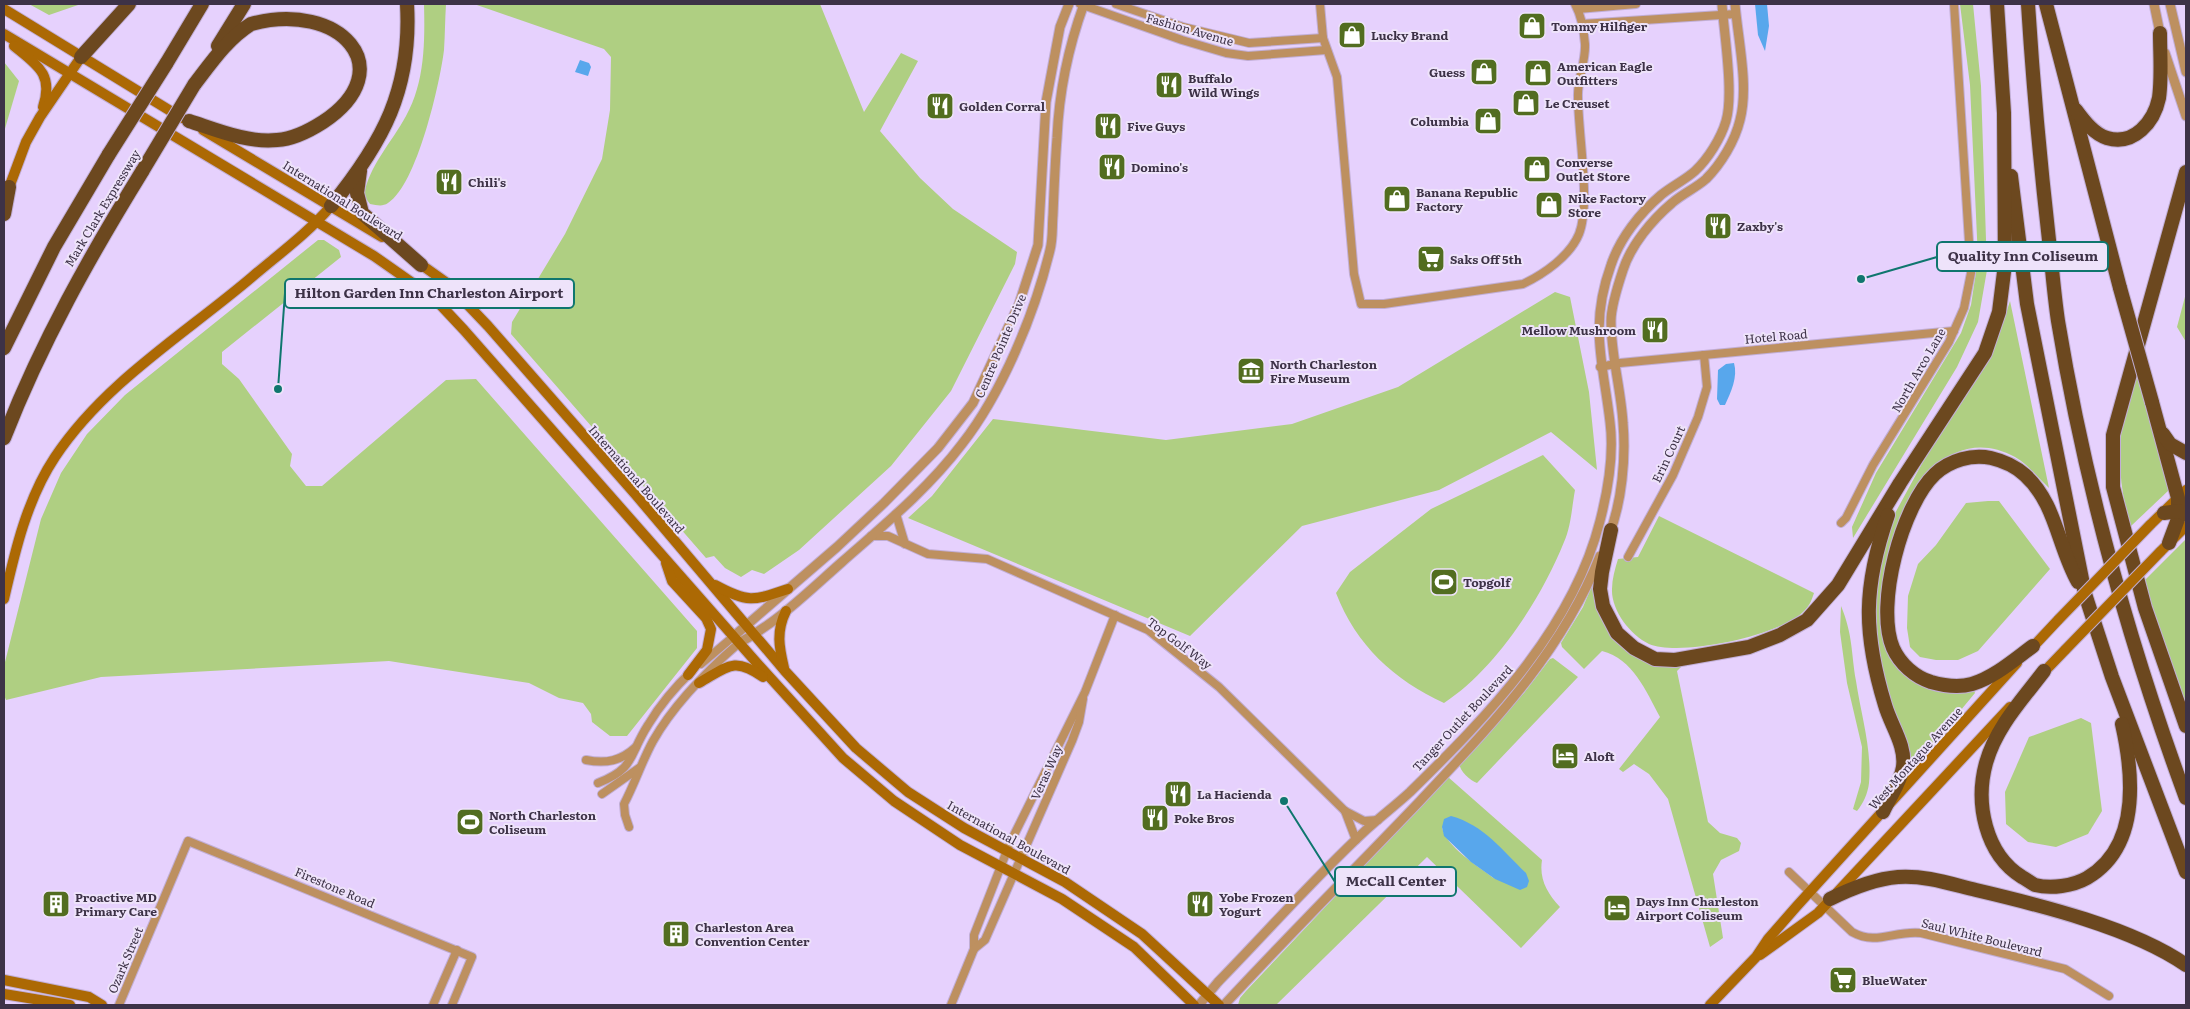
<svg xmlns="http://www.w3.org/2000/svg" width="2190" height="1009" font-family="Literata,serif">
<rect width="100%" height="100%" fill="#e6d1fd"/>
<g fill="#afcf82" fill-rule="evenodd">
<path d="M29,4H81L49,15Z"/>
<path d="M424,4H446C445,19 445,35 444,50C440,83 417,185 388,203C382,207 377,205 370,204L364,196C368,167 392,142 406,116C425,82 425,41 424,4Z"/>
<path d="M474,4H820L864,112L901,53L918,61L880,131L920,178L953,209L1017,252L1015,264L951,391L891,466L799,550L764,574L752,570L741,577L725,568L714,556L706,558L511,334L512,322L565,234L602,159L610,110L611,57L604,49Z"/>
<path d="M1960,4H1973L1981,86L1987,270L1978,322L1957,367L1853,538L1852,527L1876,473L1961,333L1971,305L1978,259L1970,85Z"/>
<path d="M4,62L19,81L4,132Z"/>
<path d="M318,240H324L339,250L341,257L222,352V364L239,379L292,454L290,466L306,486H322L446,380L476,379L697,631V648L627,736H610L592,722L591,714L583,703L559,698L529,683L389,661L101,677L6,700L4,695V666L41,519L61,473L87,434L125,395Z"/>
<path d="M1555,292L1570,297L1589,392L1597,470L1551,432L1439,490L1302,526L1190,636L908,518L932,496L993,419L1166,440L1292,424L1398,387Z"/>
<path d="M2186,293V342L2177,327Z"/>
<path d="M2010,301L2049,488C2038,478 2028,464 2015,457C1901,394 1830,660 1929,688C1944,692 1958,693 1973,688L1975,693L1912,769H1908V744L1888,696L1876,656L1875,587L1893,517L1931,447L1983,369L1999,335Z"/>
<path d="M2134,366L2169,490L2131,526C2113,471 2119,421 2134,366Z"/>
<path d="M1543,455L1575,490C1572,506 1571,527 1564,542C1541,599 1496,669 1444,703C1394,680 1356,645 1336,593L1350,572L1431,509Z"/>
<path d="M1988,501H1999L2050,569L1978,651L1958,660H1936L1920,657L1910,647L1907,628L1908,596L1918,564L1936,545L1966,503Z"/>
<path d="M1659,516L1814,593C1812,599 1810,605 1805,610C1782,636 1680,657 1649,644C1630,635 1611,610 1612,589C1612,579 1615,569 1618,559L1638,557Z"/>
<path d="M2186,539V716L2144,581Z"/>
<path d="M1597,574L1600,613L1665,664L1682,666L1677,671L1708,822L1720,833L1737,838L1741,843L1739,851L1721,860L1713,874L1723,938L1710,947L1668,799L1649,774L1634,764L1623,772L1619,769L1660,717C1646,691 1633,659 1602,651L1584,669L1562,647L1561,643L1583,607Z"/>
<path d="M1841,606C1853,635 1851,652 1856,681C1861,715 1872,749 1869,783C1868,793 1863,804 1857,811L1853,809L1861,782L1862,747L1847,683L1840,632Z"/>
<path d="M1553,658L1578,677L1477,783C1470,780 1460,772 1459,763L1524,693L1550,659Z"/>
<path d="M2081,718L2091,723L2102,811L2088,834L2056,847L2028,842L2006,824L2005,792L2029,737Z"/>
<path d="M1448,777L1542,860C1539,879 1547,893 1560,907L1521,948L1427,857L1276,1005H1238L1240,998L1246,991ZM1442,827L1495,879C1479,867 1445,846 1442,827Z"/>
</g>
<g fill="#58a7ec">
<path d="M1755,4H1767L1769,26L1765,51L1758,35Z"/>
<path d="M580,60L589,63L591,67L588,76L575,72Z"/>
<path d="M1734,363C1738,377 1731,392 1725,405H1720L1717,399L1718,370L1726,364Z"/>
<path d="M1451,816C1484,825 1502,850 1526,873L1529,881L1527,887L1520,890L1495,879L1471,862L1444,836L1442,827L1444,819Z"/>
</g>
<g fill="none" stroke-linecap="round" stroke-linejoin="round">
<defs>
<g id="minor">
<path d="M1080,4L1182,40L1226,53L1248,56L1326,50"/>
<path d="M1116,4L1183,27L1249,43L1323,38"/>
<path d="M1320,4L1323,38L1337,77L1354,274L1361,304H1384L1523,284C1544,274 1570,256 1579,234C1591,204 1578,133 1578,97C1577,80 1586,62 1585,44C1584,31 1581,15 1575,4"/>
<path d="M1578,9L1636,4"/>
<path d="M1582,24L1736,14"/>
<path d="M1600,367L1620,363L1954,331"/>
<path d="M896,514L905,544"/>
<path d="M1841,523L1846,518L1873,465L1949,342L1964,308L1971,273L1954,4"/>
<path d="M871,536H888L928,554L987,559L1148,630L1219,687L1345,811L1364,821L1378,820"/>
<path d="M1628,557L1673,475L1698,417L1707,387L1704,355"/>
<path d="M701,664L734,636"/>
<path d="M586,760C606,764 621,761 636,747"/>
<path d="M598,783C636,768 628,756 648,725C660,705 675,687 692,671"/>
<path d="M602,794L639,768"/>
<path d="M1345,811L1356,840"/>
<path d="M629,827L625,815L624,804C635,783 642,761 653,741C674,704 708,670 739,643"/>
<path d="M1789,872L1852,932C1877,946 1894,930 1921,933L2065,969L2109,996"/>
<path d="M974,949V935L1010,843L1085,692L1115,615"/>
<path d="M119,1005L188,841L472,957L452,1005"/>
<path d="M433,1005L457,950"/>
<path d="M951,1005L974,949L985,940L1072,741L1079,722L1083,699"/>
</g>
<g id="tertiary">
<path d="M2154,4L2161,38"/>
<path d="M2170,4L2186,72"/>
<path d="M2165,53L2186,116"/>
<path d="M1609,535C1622,502 1626,458 1623,423C1621,389 1611,356 1611,321C1611,306 1618,285 1623,270C1631,245 1652,220 1672,203C1682,194 1696,188 1706,179C1721,164 1735,141 1740,120C1749,86 1738,40 1735,4"/>
<path d="M734,636L837,547L884,503L938,448L973,403L1019,304L1038,245L1046,102L1060,27L1069,4"/>
<path d="M739,643C778,622 809,591 842,562C884,525 928,489 962,444C1002,393 1035,313 1050,250C1053,239 1052,226 1053,215C1054,190 1055,164 1057,138C1059,92 1068,48 1084,4"/>
<path d="M1199,1005L1218,982C1267,932 1314,878 1366,830C1380,817 1396,805 1410,792C1488,716 1573,628 1600,521C1608,490 1614,453 1610,422C1603,362 1589,326 1611,265C1620,238 1640,213 1661,195C1672,186 1685,180 1695,171C1708,159 1721,138 1726,121C1734,94 1724,33 1722,4"/>
<path d="M1224,1005C1288,936 1355,869 1420,801C1491,725 1561,654 1600,556"/>
</g>
<g id="secondary">
<path d="M4,9L182,118"/>
<path d="M4,34L374,256L434,298L464,330L756,662L843,758L894,801L960,845L1062,899L1134,947L1194,1005"/>
<path d="M14,46C37,65 54,74 43,107"/>
<path d="M203,130L382,237"/>
<path d="M7,193L26,142L40,117L81,57"/>
<path d="M416,261L447,283L488,326L636,495L785,671L856,748L908,792L964,828L1065,882L1142,934L1219,1005"/>
<path d="M2150,525L2186,490"/>
<path d="M2160,552L2186,526"/>
<path d="M666,563L672,581L706,618L711,629L707,650L688,675"/>
<path d="M715,585C748,603 753,601 788,589"/>
<path d="M4,599C15,551 27,499 55,457C105,382 185,334 252,277C279,254 308,233 331,206"/>
<path d="M2029,651L2059,619"/>
<path d="M784,668C779,647 776,631 786,611"/>
<path d="M2041,675L2066,649"/>
<path d="M699,683C727,667 734,656 763,677"/>
<path d="M1760,955L1818,913L2010,707"/>
<path d="M4,980L89,997L102,1005"/>
<path d="M4,994L70,1005"/>
<path d="M1710,1005L1756,957L1768,939L1796,907L2017,663"/>
</g>
<g id="motorway">
<path d="M2028,4C2033,83 2040,161 2049,240C2052,267 2054,294 2058,321C2085,485 2129,643 2186,798"/>
<path d="M2046,4L2120,288"/>
<path d="M218,46L244,4"/>
<path d="M81,57L129,4"/>
<path d="M166,64L202,4"/>
<path d="M2076,110C2084,121 2094,134 2107,138C2134,146 2154,122 2159,98C2162,77 2160,54 2160,33"/>
<path d="M189,121C217,130 247,143 277,140C294,139 309,131 323,122C403,69 340,0 251,24C227,39 211,63 194,85"/>
<path d="M360,171L357,193L362,213L421,265"/>
<path d="M2186,172L2113,435V487L2145,608L2186,726"/>
<path d="M2011,176L2027,304L2085,594L2112,677L2186,872"/>
<path d="M331,206C383,142 412,89 407,4"/>
<path d="M4,214L9,187"/>
<path d="M4,348L54,247L109,154"/>
<path d="M2152,402L2178,498V519L2169,543"/>
<path d="M2163,434L2170,444L2186,453"/>
<path d="M4,438C41,343 90,256 143,170"/>
<path d="M2164,513L2179,511L2186,514"/>
<path d="M1611,530L1602,572L1600,589L1603,606L1617,633L1634,648L1655,659L1675,660L1749,647L1780,635L1807,620L1838,585L1900,483L1985,353L1999,312L2005,264L2004,113L1997,4"/>
<path d="M2033,646C2015,659 1995,677 1972,684C1958,688 1945,686 1931,682C1915,677 1900,664 1893,648C1875,605 1902,505 1935,474C1950,460 1972,454 1991,458C2004,461 2015,466 2025,475C2056,503 2058,547 2078,582"/>
<path d="M2044,671C2022,700 1996,727 1986,763C1975,803 1985,854 2022,877C2026,879 2031,883 2035,885C2051,889 2073,886 2087,878C2140,847 2134,777 2122,724"/>
<path d="M1883,812C1889,798 1901,782 1903,767C1906,745 1891,726 1885,705C1863,633 1863,587 1888,515"/>
<path d="M1830,899C1852,888 1874,879 1898,877C1925,875 1951,884 1976,890C2040,905 2133,928 2186,965"/>
</g>
</defs>
<use href="#minor" stroke="#c1aed5" stroke-width="10"/>
<use href="#tertiary" stroke="#c1aed5" stroke-width="11"/>
<use href="#secondary" stroke="#c1aed5" stroke-width="12"/>
<use href="#motorway" stroke="#c1aed5" stroke-width="16"/>
<use href="#minor" stroke="#bd9060" stroke-width="8"/>
<use href="#tertiary" stroke="#bd9060" stroke-width="9"/>
<use href="#secondary" stroke="#ac6904" stroke-width="10"/>
<use href="#motorway" stroke="#6c481f" stroke-width="14"/>
<defs>
<g id="secondary-bridge">
<path d="M2059,619L2150,525"/>
<path d="M2066,649L2160,552"/>
</g>
<g id="motorway-bridge">
<path d="M109,154L166,64"/>
<path d="M143,170L194,85"/>
<path d="M2120,288L2152,402"/>
</g>
</defs>
<use href="#secondary-bridge" stroke="#c1aed5" stroke-width="12" stroke-linecap="butt"/>
<use href="#motorway-bridge" stroke="#c1aed5" stroke-width="16" stroke-linecap="butt"/>
<use href="#secondary-bridge" stroke="#ac6904" stroke-width="10"/>
<use href="#motorway-bridge" stroke="#6c481f" stroke-width="14"/>
</g>
<defs>
<symbol id="shop-square" viewBox="-11 -11 22 22"><rect x="-9" y="-9" width="18" height="18" rx="4" fill="#526d20" stroke="#eee3fa"/><path d="M-5-2.5h2.3a2.7 3.5 0 0 1 5.4 0H5L5.5 6h-11ZM-1.5-2.5h3a1.5 2.3 0 0 0-3 0Z" fill="#fff"/></symbol>
<symbol id="restaurant-square" viewBox="-11 -11 22 22"><rect x="-9" y="-9" width="18" height="18" rx="4" fill="#526d20" stroke="#eee3fa"/><path d="M-5-6h1v4h1v-4h1v4h1v-4h1v5L-1.5 .5V6h-2V.5L-5-1ZM5-6V6H3V1.5H1.5Q1.5-4 5-6Z" fill="#fff"/></symbol>
<symbol id="supermarket-square" viewBox="-11 -11 22 22"><rect x="-9" y="-9" width="18" height="18" rx="4" fill="#526d20" stroke="#eee3fa"/><path d="M-6-5.5h2.5l.6 2H6L4.5 2H-2.5L-4.4-4H-6ZM-1.5 3.2a1.3 1.3 0 1 0 .1 0ZM3 3.2a1.3 1.3 0 1 0 .1 0Z" fill="#fff"/></symbol>
<symbol id="museum-square" viewBox="-11 -11 22 22"><rect x="-9" y="-9" width="18" height="18" rx="4" fill="#526d20" stroke="#eee3fa"/><path d="M0-6L6-3V-2H-6V-3ZM-5-1h2V3h-2ZM-1-1h2V3h-2ZM3-1h2V3H3ZM-6 4H6V6H-6Z" fill="#fff"/></symbol>
<symbol id="stadium-square" viewBox="-11 -11 22 22"><rect x="-9" y="-9" width="18" height="18" rx="4" fill="#526d20" stroke="#eee3fa"/><path d="M0-5a6.5 5 0 1 0 0 10a6.5 5 0 1 0 0-10ZM-3.5-1.8h7v3.6h-7Z" fill="#fff"/></symbol>
<symbol id="hotel-square" viewBox="-11 -11 22 22"><rect x="-9" y="-9" width="18" height="18" rx="4" fill="#526d20" stroke="#eee3fa"/><path d="M-6-4.5h1.5V1H6V5H4.5V3h-9V5H-6ZM-4 0a1.8 1.8 0 1 1 3.6 0ZM.5 0V-2.5h3Q6-2.5 6 0Z" fill="#fff"/></symbol>
<symbol id="building-square" viewBox="-11 -11 22 22"><rect x="-9" y="-9" width="18" height="18" rx="4" fill="#526d20" stroke="#eee3fa"/><path d="M-4-6H4V6H1V3H-1V6H-4ZM-2.5-4.3h1.7v1.8h-1.7ZM.8-4.3h1.7v1.8H.8ZM-2.5-1h1.7V.8h-1.7ZM.8-1h1.7V.8H.8Z" fill="#fff"/></symbol>
</defs>
<g fill-rule="evenodd">
<use href="#shop-square" x="1516" y="10" width="32" height="32"/>
<use href="#shop-square" x="1336" y="19" width="32" height="32"/>
<use href="#shop-square" x="1468" y="56" width="32" height="32"/>
<use href="#shop-square" x="1522" y="57" width="32" height="32"/>
<use href="#restaurant-square" x="1153" y="69" width="32" height="32"/>
<use href="#shop-square" x="1510" y="87" width="32" height="32"/>
<use href="#restaurant-square" x="924" y="90" width="32" height="32"/>
<use href="#shop-square" x="1472" y="105" width="32" height="32"/>
<use href="#restaurant-square" x="1092" y="110" width="32" height="32"/>
<use href="#restaurant-square" x="1096" y="151" width="32" height="32"/>
<use href="#shop-square" x="1521" y="153" width="32" height="32"/>
<use href="#restaurant-square" x="433" y="166" width="32" height="32"/>
<use href="#shop-square" x="1381" y="183" width="32" height="32"/>
<use href="#shop-square" x="1533" y="189" width="32" height="32"/>
<use href="#restaurant-square" x="1702" y="210" width="32" height="32"/>
<use href="#supermarket-square" x="1415" y="243" width="32" height="32"/>
<use href="#restaurant-square" x="1639" y="314" width="32" height="32"/>
<use href="#museum-square" x="1235" y="355" width="32" height="32"/>
<use href="#stadium-square" x="1428" y="566" width="32" height="32"/>
<use href="#hotel-square" x="1549" y="740" width="32" height="32"/>
<use href="#restaurant-square" x="1162" y="778" width="32" height="32"/>
<use href="#restaurant-square" x="1139" y="802" width="32" height="32"/>
<use href="#stadium-square" x="454" y="806" width="32" height="32"/>
<use href="#building-square" x="40" y="888" width="32" height="32"/>
<use href="#restaurant-square" x="1184" y="888" width="32" height="32"/>
<use href="#hotel-square" x="1601" y="892" width="32" height="32"/>
<use href="#building-square" x="660" y="918" width="32" height="32"/>
<use href="#supermarket-square" x="1827" y="964" width="32" height="32"/>
</g>
<g text-anchor="middle" dominant-baseline="central" stroke-width="4" stroke-linejoin="round" paint-order="stroke">
<g font-size="12" font-weight="bold" fill="#3d3247" stroke="#eee3fa" text-anchor="start">
<text x="1551" y="26">Tommy Hilfiger</text>
<text x="1371" y="35">Lucky Brand</text>
<text x="1557" y="66">American Eagle<tspan x="1557" dy="14">Outfitters</tspan></text>
<text x="1465" y="72" text-anchor="end">Guess</text>
<text x="1188" y="78">Buffalo<tspan x="1188" dy="14">Wild Wings</tspan></text>
<text x="1545" y="103">Le Creuset</text>
<text x="959" y="106">Golden Corral</text>
<text x="1469" y="121" text-anchor="end">Columbia</text>
<text x="1127" y="126">Five Guys</text>
<text x="1556" y="162">Converse<tspan x="1556" dy="14">Outlet Store</tspan></text>
<text x="1131" y="167">Domino's</text>
<text x="468" y="182">Chili's</text>
<text x="1416" y="192">Banana Republic<tspan x="1416" dy="14">Factory</tspan></text>
<text x="1568" y="198">Nike Factory<tspan x="1568" dy="14">Store</tspan></text>
<text x="1737" y="226">Zaxby's</text>
<text x="1450" y="259">Saks Off 5th</text>
<text x="1636" y="330" text-anchor="end">Mellow Mushroom</text>
<text x="1270" y="364">North Charleston<tspan x="1270" dy="14">Fire Museum</tspan></text>
<text x="1463" y="582">Topgolf</text>
<text x="1584" y="756">Aloft</text>
<text x="1197" y="794">La Hacienda</text>
<text x="489" y="815">North Charleston<tspan x="489" dy="14">Coliseum</tspan></text>
<text x="1174" y="818">Poke Bros</text>
<text x="75" y="897">Proactive MD<tspan x="75" dy="14">Primary Care</tspan></text>
<text x="1219" y="897">Yobe Frozen<tspan x="1219" dy="14">Yogurt</tspan></text>
<text x="1636" y="901">Days Inn Charleston<tspan x="1636" dy="14">Airport Coliseum</tspan></text>
<text x="695" y="927">Charleston Area<tspan x="695" dy="14">Convention Center</tspan></text>
<text x="1862" y="980">BlueWater</text>
</g>
<g font-size="12" fill="#3d3247" stroke="#eee3fa">
<text transform="translate(1190 29) rotate(16)">Fashion Avenue</text>
<text transform="translate(343 200) rotate(32)">International Boulevard</text>
<text transform="translate(102 208) rotate(-59)">Mark Clark Expressway</text>
<text transform="translate(1776 336) rotate(-5)">Hotel Road</text>
<text transform="translate(1000 346) rotate(-67)">Centre Pointe Drive</text>
<text transform="translate(1918 370) rotate(-60)">North Arco Lane</text>
<text transform="translate(1668 454) rotate(-65)">Erin Court</text>
<text transform="translate(637 479) rotate(49)">International Boulevard</text>
<text transform="translate(1180 643) rotate(37)">Top Golf Way</text>
<text transform="translate(1462 718) rotate(-47)">Tanger Outlet Boulevard</text>
<text transform="translate(1915 758) rotate(-48)">West Montague Avenue</text>
<text transform="translate(1046 772) rotate(-66)">Veras Way</text>
<text transform="translate(1009 837) rotate(29)">International Boulevard</text>
<text transform="translate(335 887) rotate(23)">Firestone Road</text>
<text transform="translate(1982 937) rotate(14)">Saul White Boulevard</text>
<text transform="translate(125 960) rotate(-67)">Ozark Street</text>
</g>
</g>
<path fill="none" stroke="#0f766e" stroke-width="2" d="M1861 279L1937 257M278 389L285 293M1284 801L1335 882"/>
<g fill="#0f766e" stroke="#eee3fa" stroke-width="2">
<circle cx="1861" cy="279" r="5"/>
<circle cx="278" cy="389" r="5"/>
<circle cx="1284" cy="801" r="5"/>
</g>
<g fill="#eee3fa" stroke="#0f766e" stroke-width="2">
<rect x="1937" y="242" width="171" height="29" rx="5"/>
<rect x="285" y="279" width="289" height="29" rx="5"/>
<rect x="1335" y="867" width="121" height="29" rx="5"/>
</g>
<g font-size="14" text-anchor="middle" font-weight="bold" fill="#3d3247">
<text x="2023" y="261">Quality Inn Coliseum</text>
<text x="429" y="298">Hilton Garden Inn Charleston Airport</text>
<text x="1396" y="886">McCall Center</text>
</g>
<rect width="2190" height="1009" fill="none" stroke="#3d3247" stroke-width="10"/>
</svg>
